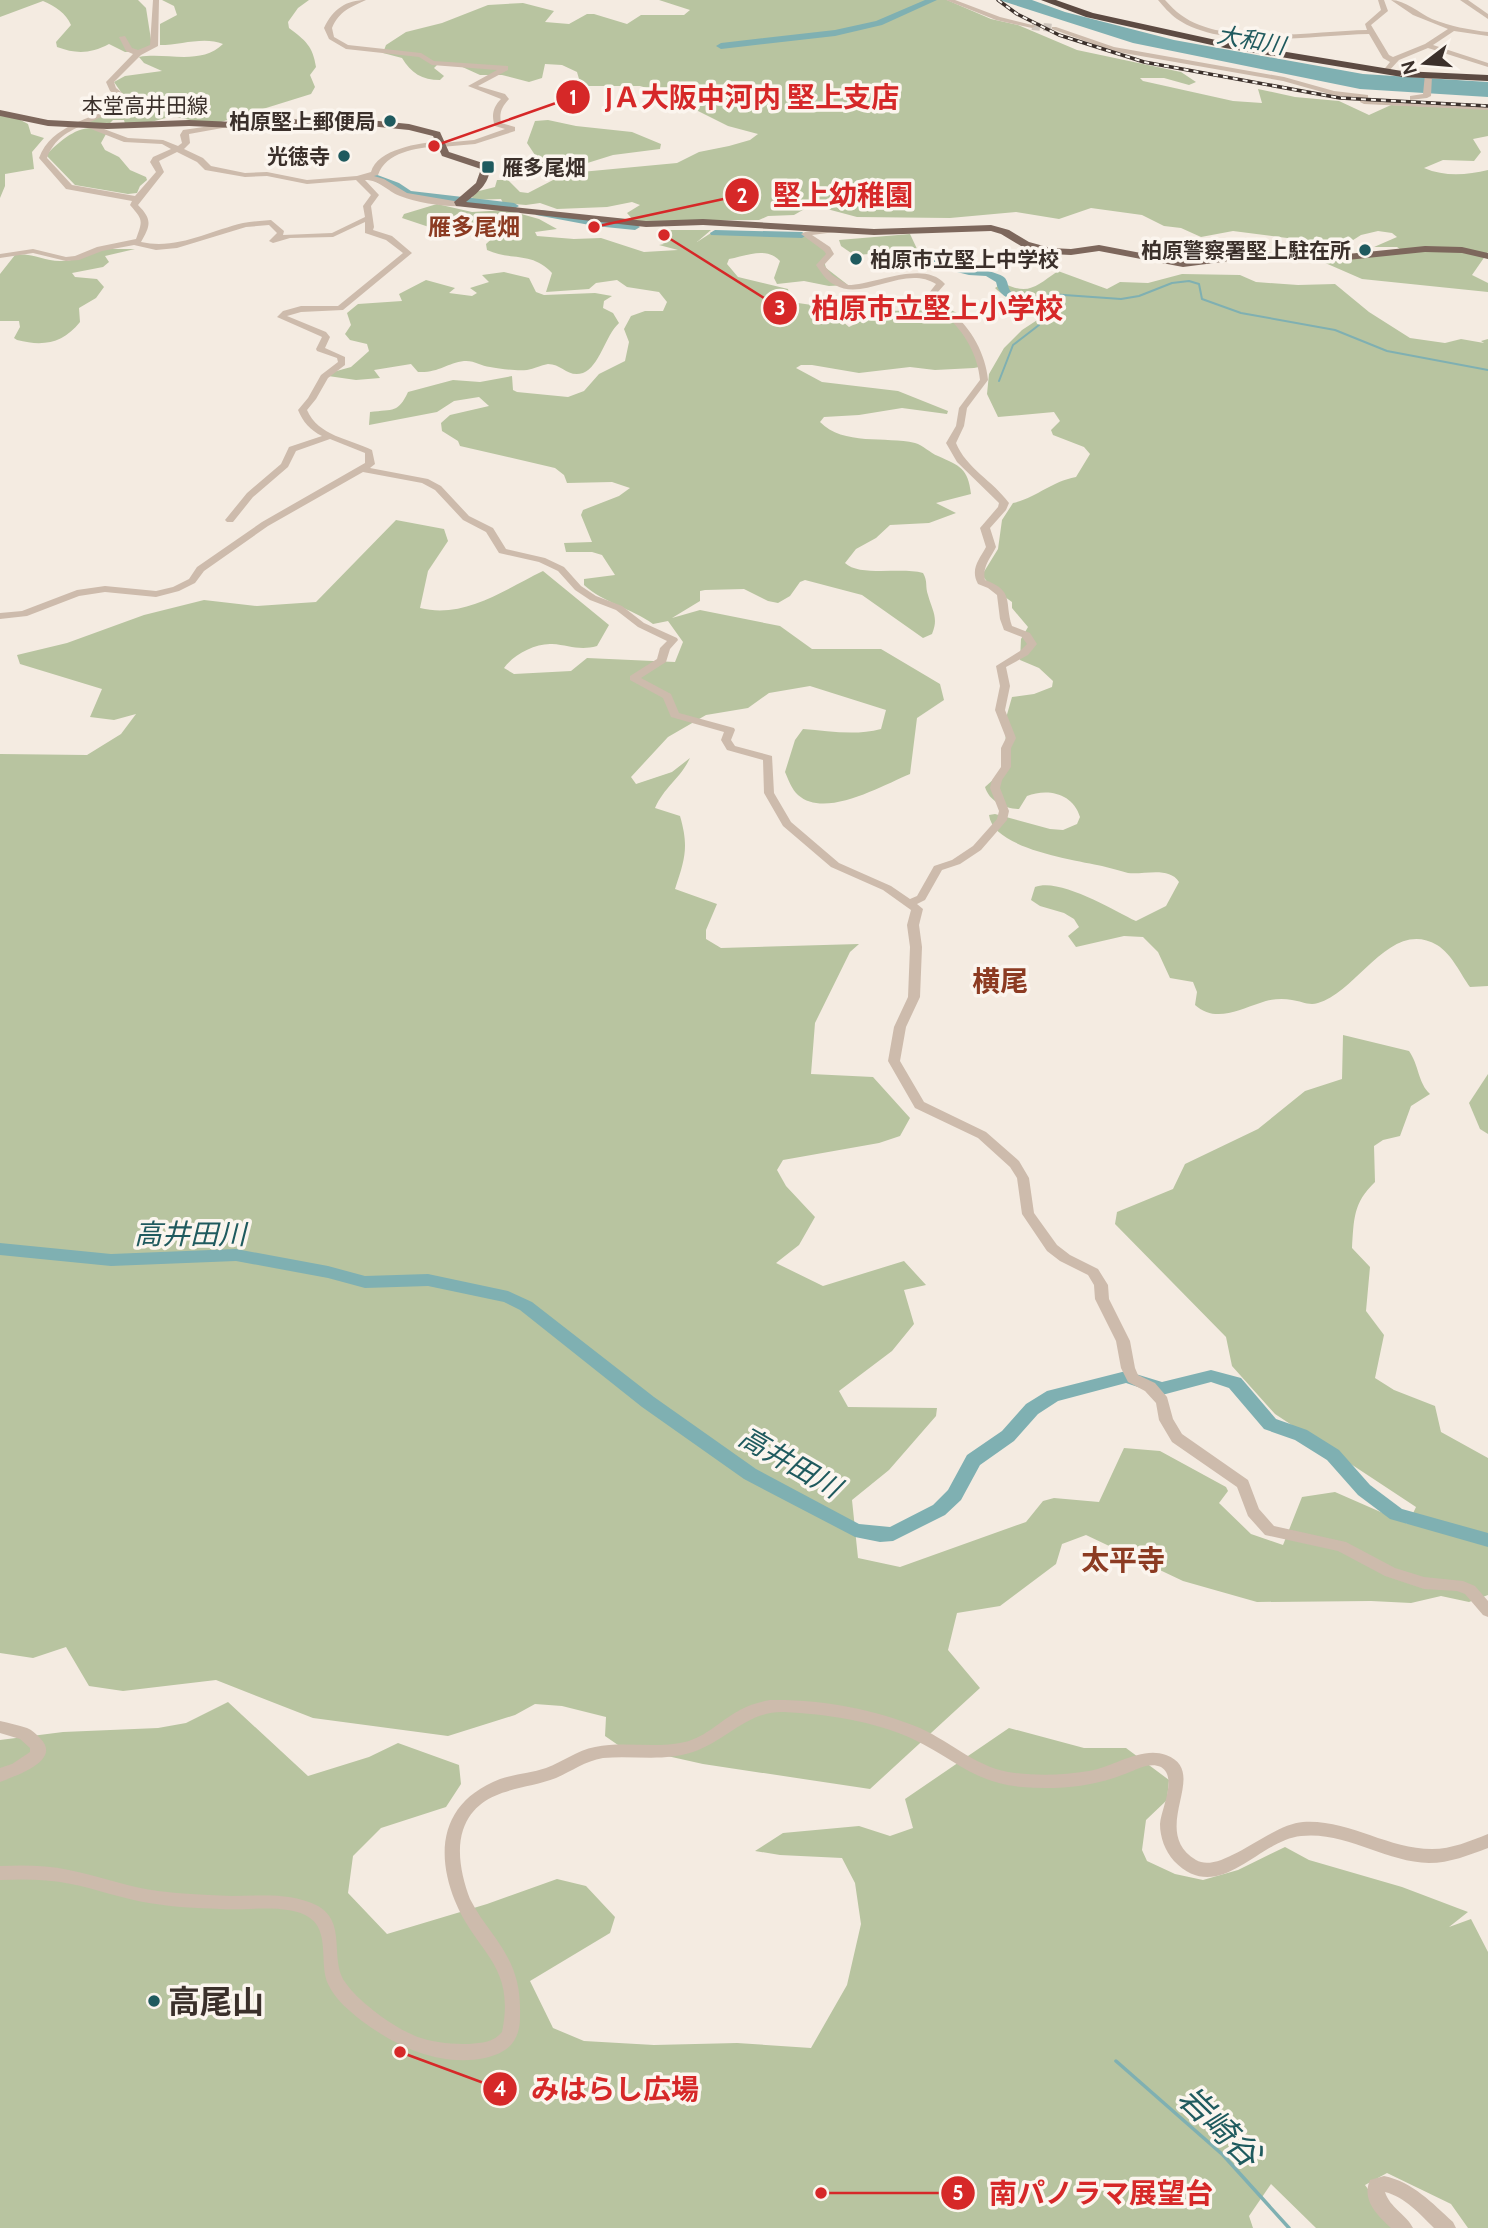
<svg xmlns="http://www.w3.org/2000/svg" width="1488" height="2228" font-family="Cabin,'Noto Sans JP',sans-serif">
<rect width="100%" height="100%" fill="#f4ebe1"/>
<g fill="#b8c4a0">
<path d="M0,0H138L146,8L152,46L140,51L125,52L109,44C90,54 76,54 57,47L56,42L71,25C66,13 55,6 43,1L0,17Z"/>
<path d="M162,0H309L298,8L288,22L289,28C305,40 313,46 316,67L310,75L315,87L311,94L221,122L203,123L173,116L151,122L125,124L124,120H113L110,123H87L105,113H138L157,109L151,105L128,102L114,82L125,76L162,71L144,63L139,57C166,52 201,66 223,44C204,36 181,45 160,45V24L177,15L174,6Z"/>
<path d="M659,0H947L991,19L1018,25L1077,50L1181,72L1196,82L1189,85L1164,78H1140L1143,81L1233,101L1262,103L1258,89L1295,97L1339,101L1369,115L1391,105L1488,109V136L1473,139L1481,152L1474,161L1443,160L1424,168C1445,177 1467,175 1488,170V252L1472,275L1488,283V292L1362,279L1323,262L1404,252L1397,247H1374L1397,237L1392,233L1378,231L1361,235L1350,242L1333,244L1233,231L1201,237L1181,228L1164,226L1142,215L1091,208L1059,219L1016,212L950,218L857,217L827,209L808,207L794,215L768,216L759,220L634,221L627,213L640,205L632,202L607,207L557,209L540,203L526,205L503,203L501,199L471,200L475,192L495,187L497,180H508L520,192L528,193L555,179L581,172L677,163L699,152L729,146L750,140L758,134L728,126L660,92L640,86H581L577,72L562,65L545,64L542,78L529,82L502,75H480L458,65H437L434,68L444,76L440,80C422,80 411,73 402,58L383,53L386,45L406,32L442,23L488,5L523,3L554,11L545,22L569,24L587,14H594L627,24L641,15H684L690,10Z"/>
<path d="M0,116L15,117L28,124L31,134L44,138L32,152L34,169L5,174V186L0,198Z"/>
<path d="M548,120L576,126L632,132L661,144L660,149L613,155L581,165L548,166L532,163L531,157L535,155L527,143L535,121Z"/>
<path d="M91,128L106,134L101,143L105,150L119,157L130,170L146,177L147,180L140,186L137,193L128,194L75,185L46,155C58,143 74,128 91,128Z"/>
<path d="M437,204L472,212L507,210L539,219L557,229L535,232L537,236L574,239L601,238L644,252L678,250L659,245L664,244L658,240L659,230H711L697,242L711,233L796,232L810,235L833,253L824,261L826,268L848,285L829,286L804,281L777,284L774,278L780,261C766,246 746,256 729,259L727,264L738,277L788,289L791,302L826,307L849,327L881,311L951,310L957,313L958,322L970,338L979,367L974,368L935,370L910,367L859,373L812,365H801L796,368L822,382L898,391L948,411L947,414L902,408L859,415L824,417L820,422C843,446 886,436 915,443C923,445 930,453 938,456C960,466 968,468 971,494L936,503L956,513L929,523L890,525L876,538L856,549L845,563C859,577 902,567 923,573C928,581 925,587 928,595C932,610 939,618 932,634L923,638L862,595L805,580L800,582L790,596L778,603L768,601L744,589L705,590L700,591V601L672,618L700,610L780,626L812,649H881L940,684L944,700L917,718L910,774C881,786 825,819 798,795C792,790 788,779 785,772L795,740L803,729C829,731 855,736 881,729L886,710L810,686L769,693L748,708L706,715L668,737L631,777L636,784L672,772L690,758C680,779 665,786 655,808L680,816C689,847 685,859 675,889L717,904L706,930V939L721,948L859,944L850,952L815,1023L811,1074L873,1077L910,1118L900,1136L879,1143L783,1160L777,1170L786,1186L815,1217L799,1245L776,1263L823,1286L904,1261L926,1285L904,1290L914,1324L892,1351L839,1391L848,1407L937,1408L936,1416L889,1470L852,1500L858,1558L900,1567L1026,1522L1043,1501L1054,1498L1099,1502L1124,1448L1160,1451L1226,1487L1228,1491L1219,1503L1251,1534L1283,1545L1302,1497L1335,1492L1408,1524L1416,1507L1275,1414L1232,1366L1226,1337L1115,1224L1117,1212L1173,1189L1185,1164L1258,1129L1305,1091L1342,1079L1343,1035L1409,1051C1419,1065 1418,1083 1430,1094L1411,1106L1400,1136L1383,1140L1374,1146L1375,1182C1353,1203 1354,1219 1352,1248L1370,1267L1366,1311L1384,1335L1375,1378L1394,1390L1435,1406L1441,1432L1488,1458V1595L1469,1602L1441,1596L1411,1603L1371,1601L1257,1602L1183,1581L1086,1535L1062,1544L1056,1564L1000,1606L957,1613L948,1650L980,1688L870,1789L703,1764L618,1745L605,1736L606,1717L562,1706L535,1704L515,1715L448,1736L313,1718L216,1680L123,1691L89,1686L66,1647L33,1658L0,1653V754L87,755L121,734L136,714L114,720L90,717L102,689L20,664L17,655L67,643L144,615L204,600L257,606L316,602L396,520L444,529L448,541L428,571L420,608C464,619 504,590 543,571L609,625L597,646C579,651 569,645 552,644C535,643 513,655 504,668L514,674L571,671L587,658L675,662L683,642L668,621L653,624C631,608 604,603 584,585V579L615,575L602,555L592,552H566L564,543L592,542L581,515L583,510L619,496L630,488L612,482L567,483L564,475L555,468L460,446L458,441L442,431L441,423L450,415L489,406L479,397L454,401L437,412L369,425L370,412C394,409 398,413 408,392L453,380L480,382L512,376L513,390L517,392L568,397L584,391L599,374L625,361L629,342L624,329L631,316L645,311H663L667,302L659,292L627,287L617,280L596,283L589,289L546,292L552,273C532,251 510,261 487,250L486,244L497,234L494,227L472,225L444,232L402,218L404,214Z"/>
<path d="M910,234L918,251L854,255L841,246L839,240Z"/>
<path d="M104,249H135L105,256L109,262L103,267L72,273L75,277L97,279L104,287L96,298L79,308L80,322C63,343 44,347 17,340L14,338L20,327L19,321H0V274L15,255C31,252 44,261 60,261C77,261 90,255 104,249Z"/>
<path d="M1058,271L1107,289L1120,282L1148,283L1182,274L1240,275L1256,282L1298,285L1335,284L1369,312L1410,338L1445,343L1461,339L1484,343L1481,341L1488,339V986L1470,987C1461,975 1452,954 1437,945C1390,918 1358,992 1318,1003C1309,1006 1301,1001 1292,1000C1282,998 1270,999 1260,1003C1238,1010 1215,1023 1195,1005L1197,992L1193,982L1170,978L1158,952L1143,937L1124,936L1076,947L1068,936L1079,927L1074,919L1064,913L1040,906L1031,900L1035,887C1059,877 1113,910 1136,921L1166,906L1179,882C1169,866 1144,875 1128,873C1120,871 1111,868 1102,866C1075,860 993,849 989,815L995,814L1050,829L1063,830L1077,824L1080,817C1073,793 1047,788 1027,796L1019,809C1005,809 989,801 985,787L1005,769L1006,718L1012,697L1034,694L1052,687L1053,681L1039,668L1020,660L1021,639L1028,627L1012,608V602L991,587L982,575L998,549L1002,520L1013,503C1038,497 1050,482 1076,477L1090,454L1084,447L1053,435L1051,430L1060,421L1054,412L998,417L987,394L989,374L1004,348L1022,330L1048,313C1037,295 1009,304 995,288L1003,283C1029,296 1036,286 1058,271Z"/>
<path d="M504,272L529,278L536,292L544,295L595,293L612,296L604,301L603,308L613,313L619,323C605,336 600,366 583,373C568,378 562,364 548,364C541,365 534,369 527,370C517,371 500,369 490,367C481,366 474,360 464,361C447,363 439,373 418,372L411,364L374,370L380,378L356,380L328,376L333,372L351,367L369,351L367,344L350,340L345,334L351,325L347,313L358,304L402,301L399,294L426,280L455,288L449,293L472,296L477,293L470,288L489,282L482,275Z"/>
<path d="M1488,1074V1134L1480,1129L1469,1103Z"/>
<path d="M228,1702L308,1776L369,1757L398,1743L459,1765L461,1784L446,1807L381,1828L353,1856L348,1893L387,1934L487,1904L557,1879L586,1886L615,1917L610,1933L530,1981L553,2028L584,2041L654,2045L737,2043L811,2048L847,1985L861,1924L855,1883L842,1858L780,1855L755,1851L783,1833L859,1826L890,1836L913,1828L905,1799L1009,1728L1084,1748H1126L1169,1780L1167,1800L1146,1820L1142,1850L1147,1861L1175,1874L1203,1880L1238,1870L1285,1847L1309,1860L1402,1887L1468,1912L1449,1927L1471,1919L1488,1952V2228H1468L1451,2204L1387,2173L1365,2185L1396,2228H1316L1271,2184L1249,2216L1253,2228H0V1740L63,1732L158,1728L186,1723Z"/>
</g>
<g fill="#7fb0b2">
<path d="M999,0H1032L1065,12L1174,40L1363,74L1488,82V97L1360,89L1133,43Z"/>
<path d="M1142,243H1174L1187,251L1189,257C1174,262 1155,260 1143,250Z"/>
</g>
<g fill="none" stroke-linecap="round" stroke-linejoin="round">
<path stroke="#7fb0b2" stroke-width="2" d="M999,381L1013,345L1039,325L1043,301L1050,294L1121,299L1139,296L1172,283L1189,281L1199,284L1202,299L1241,313L1335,330L1387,351L1488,370"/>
<path stroke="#7fb0b2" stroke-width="3.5" d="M1116,2061L1223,2155L1289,2228"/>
<g fill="#7fb0b2" fill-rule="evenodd">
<path d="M925,0H937L882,25L835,36L721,49L716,46L721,43L835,30L876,21Z"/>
<path d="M372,173L399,183L411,191L514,203L519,206L514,209L408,197L368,178V174Z"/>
<path d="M540,210L635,224L640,227L635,230L595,226L536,215L535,213Z"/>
<path d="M715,230L802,232L807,235L802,238L711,235L710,233Z"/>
<path d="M933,260C947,263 998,270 1005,278C1009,283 1007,288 1012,293L1043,298L1048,301L1043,304C1024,301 1000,304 996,282L986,276L969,275L933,266L893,267L888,264L893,261Z"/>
<path d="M0,1243L111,1254L236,1249L328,1266L365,1276L428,1274L508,1291L532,1302L654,1397L756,1469L859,1524L890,1527L933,1505L948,1490L967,1455L1002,1431L1026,1404L1047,1391L1126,1371L1162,1382L1211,1370L1241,1378L1276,1419L1307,1430L1339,1450L1370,1485L1402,1509L1488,1533V1547L1390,1519L1358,1495L1327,1460L1295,1440L1264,1429L1229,1388L1211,1382L1162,1395L1126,1383L1058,1401L1038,1414L1014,1441L980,1465L961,1500L945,1515L893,1541L880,1542L855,1537L744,1479L642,1407L520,1310L504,1302L428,1286L365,1288L328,1278L236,1261L111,1266L0,1255Z"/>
</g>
<path stroke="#cfc6bd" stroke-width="8" stroke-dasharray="8 3.5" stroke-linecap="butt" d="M1032,26L1054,28"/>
<g fill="#cdbbac" fill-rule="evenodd">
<path d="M153,0H159L158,46L141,55L114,82L116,88L125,95V106L88,123L128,138L163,140L178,146L182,143L180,135L183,130L231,123V127H228L189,134L190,143L184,149L203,158L211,166L245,173L267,172L307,180L357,176L371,172C377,149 420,143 440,141L443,143L474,140L505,129L495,126C491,116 493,107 501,99L468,86L497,70L432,65L419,57L346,49L329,39L324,28C333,9 346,0 366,0C351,7 339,11 332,28L334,37L348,45L421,53L434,61L508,66V70L478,86L505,94L509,99C502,107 499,112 501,123L515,127V131L475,144L441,147L438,146C416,148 386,152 378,175L374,176L384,179L407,193L460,202L464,204L463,206C445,207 418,203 400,196C387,191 380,180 365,180L379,195L371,206L374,227L373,230L392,236L412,253L343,310L301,312L287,316L326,332L330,337L325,348L345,357V365L328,378L316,399L307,410C318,436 350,439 372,450L375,464L370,468L428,479L441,486L469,516L493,528L506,549L545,558L564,567L581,586L596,596L622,606L644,623L677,638L678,640L670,649L666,662L641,678L671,694L679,713L734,728L735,730L731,740L735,746L772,756L774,793L791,822L839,863L891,886L910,899L917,896L934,866L952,860L973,846L997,819L999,811L990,788L992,780L1001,767V748L1006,738L995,710L1000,686L996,666L1020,651L1027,644L1022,637L1004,630L1000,619L997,595L988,588L978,584C970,569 979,560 986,547L980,528L998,507L999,503L957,462L946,443L956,426L959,408L980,380C978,356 965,332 946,316C941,311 933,310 928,304L929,293L936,284C904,264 864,302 835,285C826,281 821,272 816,265L826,254L824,251L801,234L805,232L835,228V232L812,235L830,247L834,254L824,265L832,275L848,285C874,285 924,259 945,284L937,293L936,303C941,306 947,308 951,312C971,327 986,355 988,380L967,408L964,426L956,443C966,468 993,481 1009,503L1006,510L990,528L996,547C990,559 982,567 985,580C1015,591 1004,602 1012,626L1030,633L1037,644L1028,655L1006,667L1010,686L1005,710L1016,738L1011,748V767L1002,780L1000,788L1009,811L1007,820L981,850L960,864L942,870L925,900L917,904L923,909L919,925L922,947L920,997L906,1027L900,1061L924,1102L986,1132L1019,1161L1029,1178L1034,1213L1057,1245L1070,1255L1098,1269L1108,1285L1109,1299L1130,1341L1135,1368L1138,1375L1155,1383L1167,1397L1173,1419L1182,1434L1248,1480L1259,1509L1274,1526L1346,1542L1395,1568L1424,1577L1463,1581L1475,1586L1488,1601V1617L1483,1615L1465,1594L1457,1591L1424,1589L1385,1576L1338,1551L1265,1535L1248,1516L1237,1487L1172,1442L1159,1420L1156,1403L1145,1391L1128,1382L1121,1368L1116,1341L1095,1299L1094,1285L1088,1275L1060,1261L1047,1251L1022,1214L1017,1178L1010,1167L978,1138L915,1108L888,1061L894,1027L908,997L910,947L907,925L911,910L883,890L831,867L783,826L764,793L763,760L727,750L721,740L724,732L671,717L663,698L630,680V676L657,659L660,648L667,641L638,627L616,610L590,600L575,590L558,571L539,562L499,553L486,532L463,520L435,490L422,483L363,472L268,526L204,571L195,583L179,591L156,597L105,592L79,596L27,616L0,619V613L22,611L77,590L105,586L156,591L173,587L189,579L197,567L262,522L365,463V453L330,439L296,451L288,467L253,497L233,522H227L225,520L247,493L281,464L289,447L322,436C310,430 303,422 298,410L308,398L321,375L338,362L337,358L317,351L316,349L322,337L320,336L277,317L283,311L301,306H338L403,253L386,240L365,233V222L333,237L290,238L273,243L269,241L277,233L269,225L246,227L177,248L156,250L134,245L102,251L79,260L66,261L33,253L0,258V254L33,249L66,257L75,256L97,247L136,239C143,220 143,220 130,205L132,201L66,189L39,158C52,124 90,121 118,103L117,96L110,91L106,82L133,54L126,51L119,37L125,36L132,48L138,50L150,45ZM86,124V127L124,142L162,144L171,149L153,157L150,162L156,172L135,196L72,185L47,158C54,139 68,131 86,124ZM177,152L197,162L205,170L245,177L267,176L307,184L356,180L371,195L363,206L365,217L332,233L283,235L284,231L271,220C262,221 252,221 243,223C209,231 177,250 141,242C151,225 152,219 138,205L164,172L159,161Z"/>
<path d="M946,0H955L1000,17L1036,26L1032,28L996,20Z"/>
<path d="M1158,0H1165C1170,5 1175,11 1181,15C1224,47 1315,31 1367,30L1365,24L1381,10L1378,0H1384L1388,11L1371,25L1389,55L1393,57L1425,44L1448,29L1413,15L1391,0C1405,0 1419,13 1432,19C1450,26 1469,30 1488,32V36L1454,31L1433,45L1488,63V67L1428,48L1399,60L1386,74L1382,72L1390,62L1383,58L1369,34C1314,35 1224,51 1177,19C1170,14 1163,6 1158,0Z"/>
<path d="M1460,0H1468L1488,14V19Z"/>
<path d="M1052,27H1056L1114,47L1284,77L1334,91L1368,95V100L1488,106V110L1364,104L1360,102L1361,99L1333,95L1283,81L1112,51L1052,29Z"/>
<path d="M1425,74L1432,76L1431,96L1427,98L1410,100V96L1423,94Z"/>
<path d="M770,1700C819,1699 875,1709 920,1728C953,1743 978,1769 1015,1773C1040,1776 1065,1775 1089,1771C1114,1767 1141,1746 1166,1755C1212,1772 1147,1830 1196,1860C1221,1875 1270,1824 1303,1822C1348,1819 1387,1849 1432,1849C1452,1849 1470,1841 1488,1834V1848C1469,1855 1450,1863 1429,1863C1385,1862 1346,1831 1301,1836C1258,1840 1219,1907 1174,1861C1165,1851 1160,1837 1160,1824C1161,1809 1178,1777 1161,1767C1149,1761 1134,1771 1122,1775C1091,1787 1056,1790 1022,1787C974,1783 953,1758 913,1739C874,1721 826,1714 784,1712C747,1711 726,1741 693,1752C664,1762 633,1755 603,1758C585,1761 572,1771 556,1778C523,1791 478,1787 463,1830C456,1851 462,1878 470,1899C476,1911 484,1922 492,1933C513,1962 521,1981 520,2017C520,2041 508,2053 485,2058C440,2067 397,2047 362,2021C349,2011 335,1999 328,1984C319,1964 330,1932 310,1918C289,1903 245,1911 220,1909C197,1908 172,1907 149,1903C123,1899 97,1889 71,1884C47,1879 24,1879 0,1880V1866C23,1865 46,1865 69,1870C99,1876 128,1887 158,1891C182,1894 208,1895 232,1896C261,1896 289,1892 316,1905C348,1921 329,1958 345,1982C358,2002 398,2031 421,2038C436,2043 453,2044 469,2044C482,2043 494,2042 502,2032C516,1964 476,1953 455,1901C434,1849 443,1801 500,1779C515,1774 531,1773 546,1768C563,1762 577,1750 595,1747C624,1741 655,1749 685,1742C706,1737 721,1720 740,1710C749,1705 759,1702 770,1700Z"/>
<path d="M0,1721C9,1723 18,1725 27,1728C32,1730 36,1734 40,1738C63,1761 15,1776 0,1782V1768L12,1764L30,1752V1748L20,1739L0,1733Z"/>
<path d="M1384,2176C1413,2182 1432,2203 1453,2222L1456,2228H1434C1420,2214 1405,2197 1385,2192C1390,2208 1406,2214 1413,2228H1391C1378,2216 1361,2200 1370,2180Z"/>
</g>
<path fill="#7d675c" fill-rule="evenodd" d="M0,110L48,120L107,123L189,120L235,122L269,116L309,121L349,118L409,124L440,132L449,152L489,165C492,181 479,192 466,202L646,221L703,219L874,229L991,225L1009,230L1029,242L1051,248L1071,249L1099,245L1183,261L1253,252L1328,256L1425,246L1462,247L1488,253V259L1462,253L1425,252L1328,262L1253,258L1183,267L1099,251L1071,255L1051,254L1021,246L1001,234L991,231L874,235L703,225L646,227L456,206L454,202L476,183L481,169L442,156L433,136L409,130L349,124L309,127L269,122L235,128L189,126L107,129L48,126L0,116Z"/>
<path fill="#5c4a42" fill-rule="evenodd" d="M1041,0H1056L1093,13L1225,42L1402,71L1488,75V81L1402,77L1225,48L1086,17Z"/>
<defs>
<path id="rail" d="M998,0L1017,14L1059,35L1144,62L1340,98L1488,106"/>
</defs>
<use href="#rail" stroke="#3b302b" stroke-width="3.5"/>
<use href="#rail" stroke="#fbf5ee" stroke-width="2" stroke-dasharray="5" stroke-linecap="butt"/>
</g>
<g fill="#1f5a5e" stroke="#fbf5ee" stroke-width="2.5">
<circle cx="390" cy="121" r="7"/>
<circle cx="344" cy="156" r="7"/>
<rect x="481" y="160" width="14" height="14" rx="3.5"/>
<circle cx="1365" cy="250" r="7"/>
<circle cx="856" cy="259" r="7"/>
<circle cx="154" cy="2001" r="7"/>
</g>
<g text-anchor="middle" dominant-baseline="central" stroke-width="7" stroke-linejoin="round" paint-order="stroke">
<g font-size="21" fill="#3b302b" stroke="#fbf5ee">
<text x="145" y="105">本堂高井田線</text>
</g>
<g font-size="21" font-weight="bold" fill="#3b302b" stroke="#fbf5ee" text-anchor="end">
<text x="376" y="121">柏原堅上郵便局</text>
<text x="330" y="156">光徳寺</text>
<text x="502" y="167" text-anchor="start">雁多尾畑</text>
<text x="1351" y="250">柏原警察署堅上駐在所</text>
<text x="870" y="259" text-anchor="start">柏原市立堅上中学校</text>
</g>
<g font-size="23" font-style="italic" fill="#1f5a5e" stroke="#fbf5ee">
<text transform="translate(1251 40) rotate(10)">大和川</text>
</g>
<g font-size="23" font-weight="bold" fill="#8c3b22" stroke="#fbf5ee">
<text x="474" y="227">雁多尾畑</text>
</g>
<g font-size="28" font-weight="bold" fill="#8c3b22" stroke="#fbf5ee">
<text x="1000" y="981">横尾</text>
<text x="1123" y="1560">太平寺</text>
</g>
<g font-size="28" font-style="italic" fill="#1f5a5e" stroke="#fbf5ee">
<text x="190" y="1234">高井田川</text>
<text transform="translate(790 1462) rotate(30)">高井田川</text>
</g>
<g font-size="32" font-weight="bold" fill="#3b302b" stroke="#fbf5ee" text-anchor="start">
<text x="168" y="2001">高尾山</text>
</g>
<g font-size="33" font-style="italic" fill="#1f5a5e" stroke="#fbf5ee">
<text transform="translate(1220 2126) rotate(44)">岩崎谷</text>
</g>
</g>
<path fill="none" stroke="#d62828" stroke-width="2.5" d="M434 146L573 97M594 227L742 195M664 235L780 308M400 2052L500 2089M821 2193L958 2193"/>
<g fill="#d62828" stroke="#fbf5ee" stroke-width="2.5">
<circle cx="434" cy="146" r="7"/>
<circle cx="594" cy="227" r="7"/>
<circle cx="664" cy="235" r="7"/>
<circle cx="400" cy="2052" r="7"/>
<circle cx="821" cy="2193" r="7"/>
<circle cx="573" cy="97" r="18"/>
<circle cx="742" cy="195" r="18"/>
<circle cx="780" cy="308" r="18"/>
<circle cx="500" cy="2089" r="18"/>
<circle cx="958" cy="2193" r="18"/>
</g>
<g font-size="21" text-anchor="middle" font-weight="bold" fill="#fff">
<text x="573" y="105">1</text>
<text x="742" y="203">2</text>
<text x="780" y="315">3</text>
<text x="500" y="2096">4</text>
<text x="958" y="2200">5</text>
</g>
<g font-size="28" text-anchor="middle" font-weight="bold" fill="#d62828" stroke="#fbf5ee" stroke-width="7" stroke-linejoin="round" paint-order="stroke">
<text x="752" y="107">JＡ大阪中河内 堅上支店</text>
<text x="843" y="205">堅上幼稚園</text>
<text x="937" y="318">柏原市立堅上小学校</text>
<text x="615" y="2099">みはらし広場</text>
<text x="1101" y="2203">南パノラマ展望台</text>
</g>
<g transform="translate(1425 63) rotate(254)" stroke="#fbf5ee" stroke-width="5" paint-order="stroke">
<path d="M0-5L12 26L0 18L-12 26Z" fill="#3b302b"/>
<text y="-10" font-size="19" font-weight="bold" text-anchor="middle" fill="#3b302b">N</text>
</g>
</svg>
